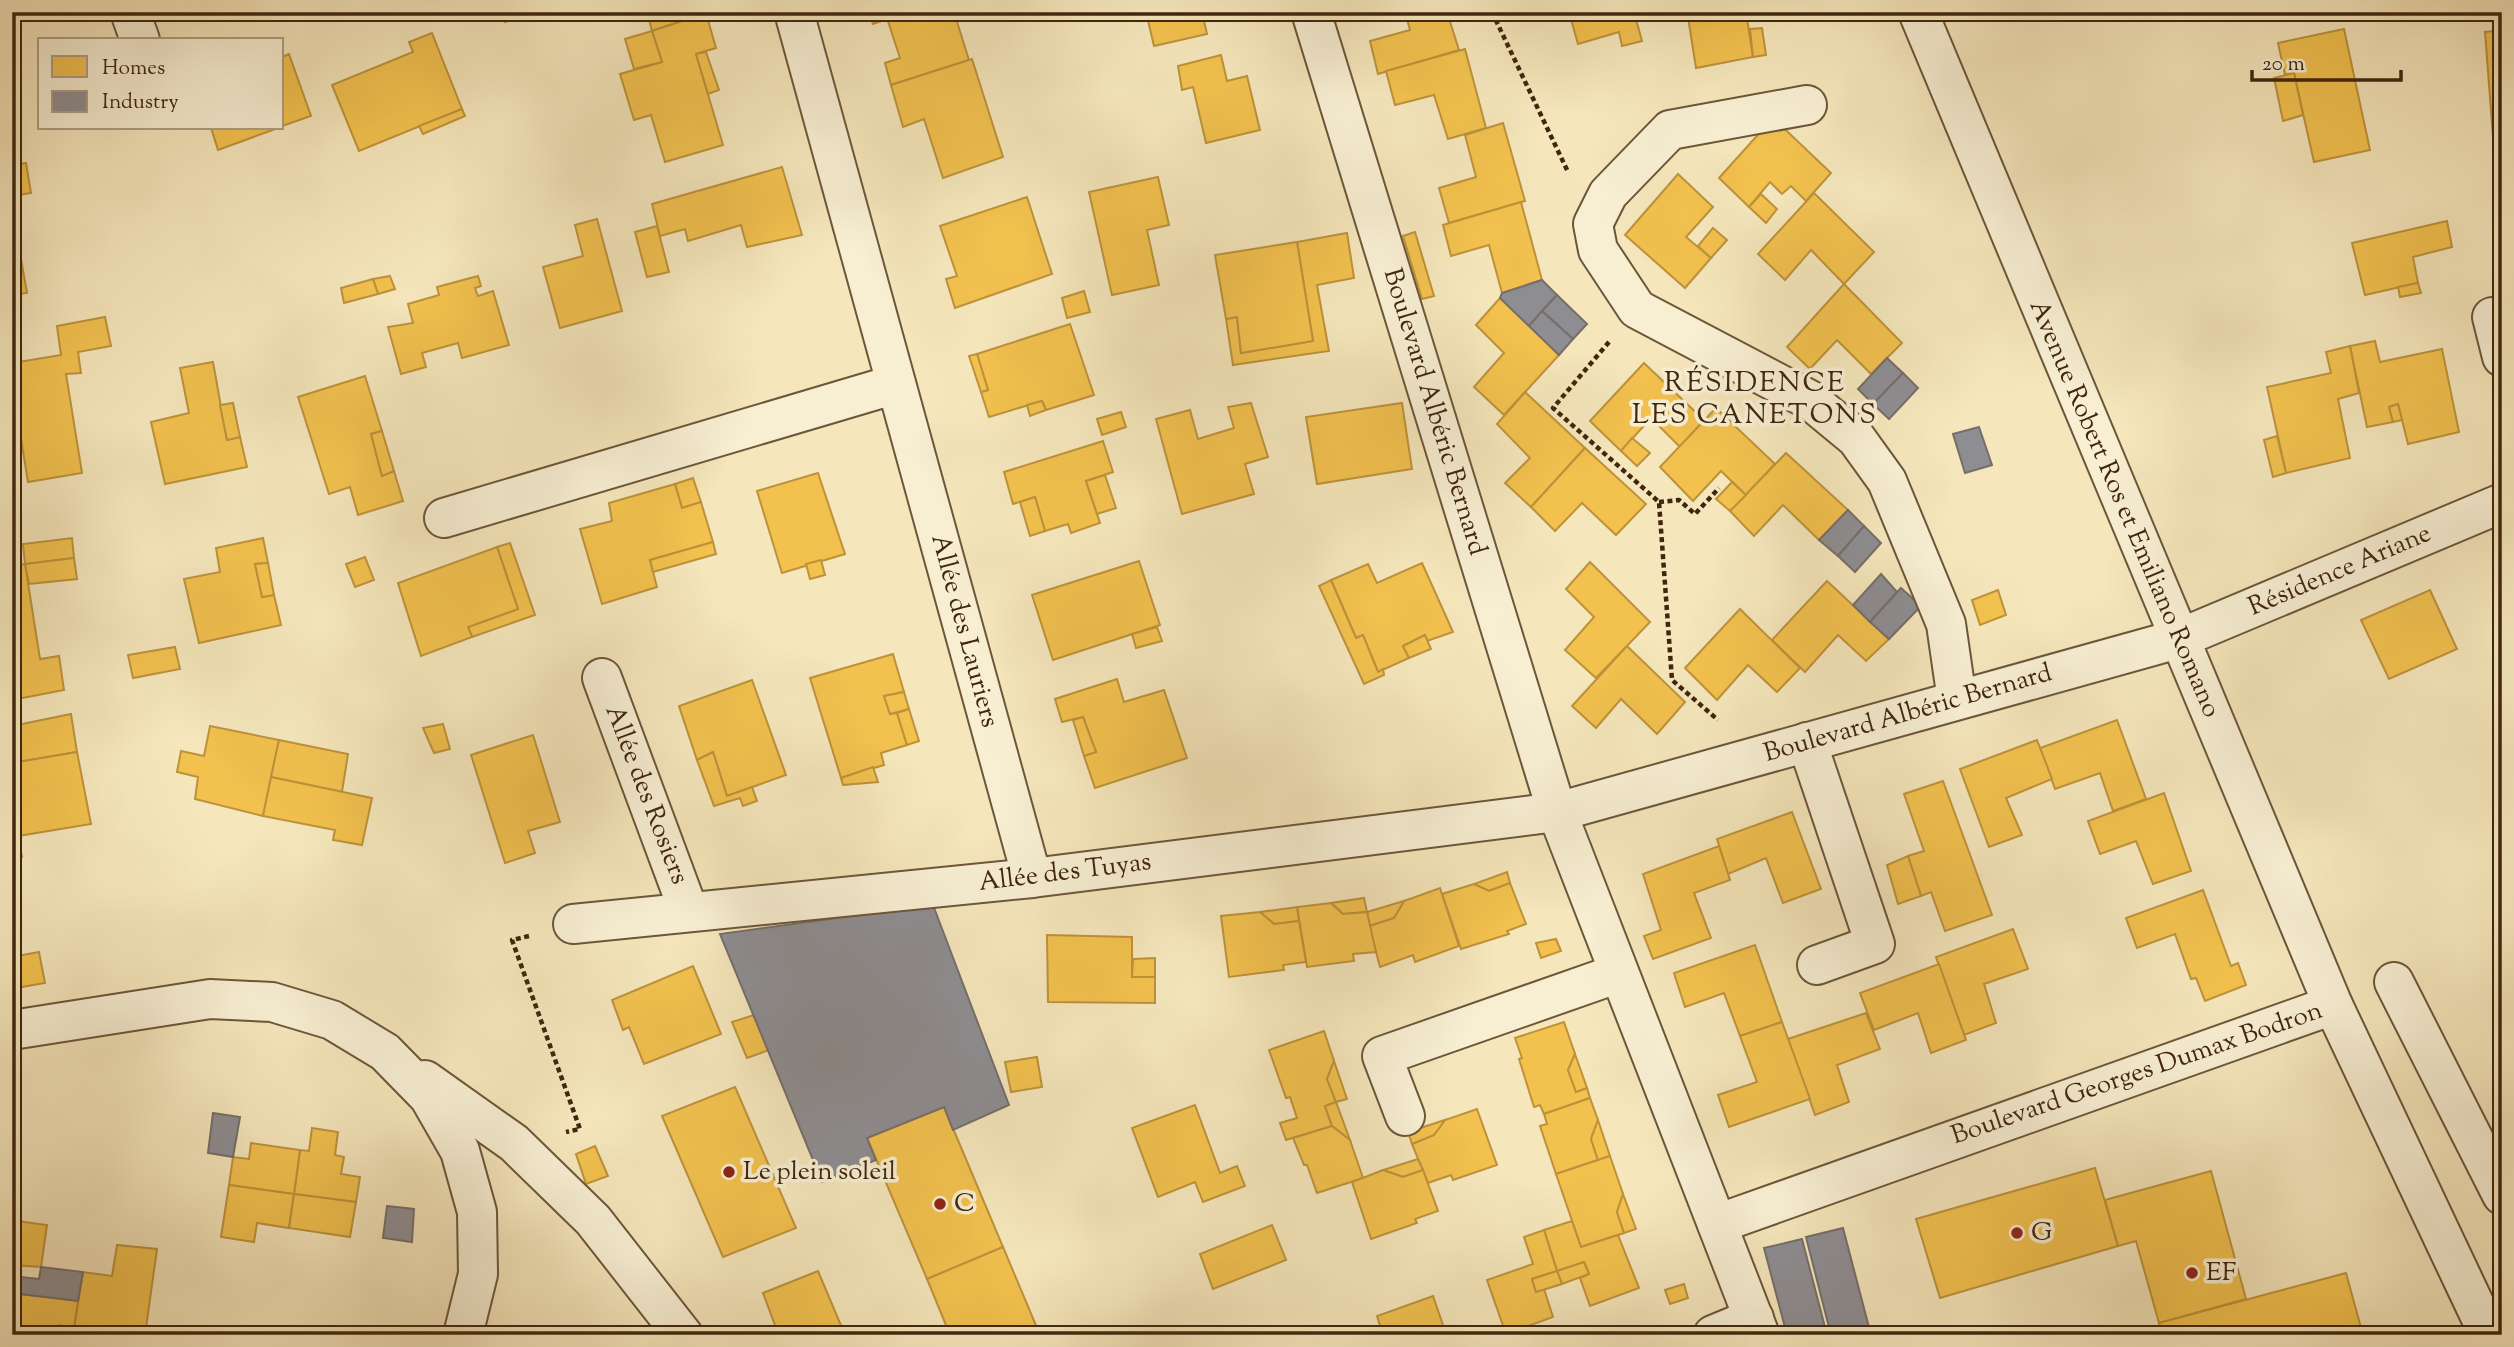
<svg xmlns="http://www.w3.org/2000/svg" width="2514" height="1347" font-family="'Sorts Mill Goudy',serif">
<rect width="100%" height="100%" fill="#f5e6bb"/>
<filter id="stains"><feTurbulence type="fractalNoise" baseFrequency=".00286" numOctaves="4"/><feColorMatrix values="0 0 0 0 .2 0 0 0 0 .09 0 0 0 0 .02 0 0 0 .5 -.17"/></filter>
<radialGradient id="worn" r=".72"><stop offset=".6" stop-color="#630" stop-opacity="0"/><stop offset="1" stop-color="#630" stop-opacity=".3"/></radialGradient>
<g fill="#f2c14e" stroke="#bd923b" stroke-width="2">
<path d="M502,12H533V13L505,22Z"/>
<path d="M647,12H706V13L652,31Z"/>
<path d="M869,12H885L887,19L873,24Z"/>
<path d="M885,12H954L969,60L891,85L885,63L900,58Z"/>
<path d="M1146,12H1202L1207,34L1154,46Z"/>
<path d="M1405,12H1447L1459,50L1378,74L1370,41L1410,30Z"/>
<path d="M1569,12H1634L1642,41L1622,46L1619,32L1578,44Z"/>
<path d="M1712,12H1746L1753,57L1696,68L1688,17Z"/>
<path d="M706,13L716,48L696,54L723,145L665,162L651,115L634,120L620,74L662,62L652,31Z"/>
<path d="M1762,28L1766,55L1753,57L1750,29Z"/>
<path d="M2344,29L2370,150L2314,162L2294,73L2285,75L2278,43Z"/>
<path d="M2502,30V136L2493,137L2485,32Z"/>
<path d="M652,31L662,62L634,69L625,39Z"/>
<path d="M432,33L462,109L359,151L332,85L413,52L409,42Z"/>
<path d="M1465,49L1486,128L1448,139L1434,95L1395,105L1386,71Z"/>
<path d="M706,52L719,90L708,94L696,54Z"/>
<path d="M289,54L311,116L282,126V57Z"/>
<path d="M1221,55L1227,81L1247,76L1260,130L1206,143L1193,87L1182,90L1178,66Z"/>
<path d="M972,59L1003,157L943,178L924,119L903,127L891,85Z"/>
<path d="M2294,73L2303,115L2283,121L2274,78Z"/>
<path d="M462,109L465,116L423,134L419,126Z"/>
<path d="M1773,118L1831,173L1806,201L1791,186L1782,194L1770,182L1749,207L1719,178Z"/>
<path d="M1503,123L1525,201L1449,223L1439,188L1476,177L1465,135Z"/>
<path d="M211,128H278L218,150Z"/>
<path d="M26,163L31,193L12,196V165Z"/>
<path d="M782,167L802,235L747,247L741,225L688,241L685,229L660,236L652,204Z"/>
<path d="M1678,174L1713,207L1686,237L1711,258L1685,288L1625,235Z"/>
<path d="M1158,177L1169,225L1147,230L1159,285L1112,295L1089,192Z"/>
<path d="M1814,193L1874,252L1844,284L1811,250L1785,280L1758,254Z"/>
<path d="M1761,194L1777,209L1766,223L1749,207Z"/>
<path d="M1027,197L1052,274L955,308L946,279L957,276L940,226Z"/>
<path d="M1521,202L1542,280L1502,293L1489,245L1451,256L1443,225Z"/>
<path d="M12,208L27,293L12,295Z"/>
<path d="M597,219L622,311L560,328L543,267L583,256L575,225Z"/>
<path d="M2447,221L2452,247L2413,257L2418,283L2365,295L2352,243Z"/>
<path d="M657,226L669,272L647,277L635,232Z"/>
<path d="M1713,228L1727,240L1711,258L1698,246Z"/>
<path d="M1415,232L1434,296L1422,299L1403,236Z"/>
<path d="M1347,233L1354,278L1317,285L1329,351L1233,365L1226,319L1237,317L1241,353L1313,341L1297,242Z"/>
<path d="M1297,242L1313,341L1241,353L1237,317L1226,319L1215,255Z"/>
<path d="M390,276L395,289L378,294L373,279Z"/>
<path d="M478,276L481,286L475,288L478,296L493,291L509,345L462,358L458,343L422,353L426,367L401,374L388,327L413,323L408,304L439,295L437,287Z"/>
<path d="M373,279L378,294L344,303L341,288Z"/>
<path d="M2418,283L2421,293L2400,297L2398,287Z"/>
<path d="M1844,284L1902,343L1871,374L1837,340L1810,369L1787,347Z"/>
<path d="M1084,291L1090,312L1067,318L1062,298Z"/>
<path d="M1500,298L1559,355L1504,415L1474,387L1504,353L1476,325Z"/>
<path d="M105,317L111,346L78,352L81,373L66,374L82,473L28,482L12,383V363L61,355L57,326Z"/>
<path d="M1070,324L1094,395L1046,410L1042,401L989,417L981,392L988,390L977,354Z"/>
<path d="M2375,341L2380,362L2442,349L2459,432L2408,444L2398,404L2389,407L2393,422L2367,427L2350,346Z"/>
<path d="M2350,346L2359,393L2338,399L2350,458L2286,473L2267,387L2331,373L2326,352Z"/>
<path d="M977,354L988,390L981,392L969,356Z"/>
<path d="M213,362L227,440L240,437L247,467L165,484L151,422L189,413L180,368Z"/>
<path d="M1644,363L1704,420L1680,447L1651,418L1621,451L1590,421Z"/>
<path d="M365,376L382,431L371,434L382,476L394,471L403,501L358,515L350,487L329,494L298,397Z"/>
<path d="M1525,392L1585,448L1531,507L1505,483L1530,458L1497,424Z"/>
<path d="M1042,401L1046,410L1030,416L1027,405Z"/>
<path d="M233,403L240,437L227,440L220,405Z"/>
<path d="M1251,403L1268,457L1245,464L1254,494L1182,514L1156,419L1190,410L1198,439L1234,428L1228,407Z"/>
<path d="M1402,403L1412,469L1317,484L1306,417Z"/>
<path d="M2398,404L2402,420L2393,422L2389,407Z"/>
<path d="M1716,408L1775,464L1746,495L1721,471L1693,501L1660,467Z"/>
<path d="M1121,412L1126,427L1102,435L1097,419Z"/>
<path d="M382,431L394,471L382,476L371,434Z"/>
<path d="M2277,436L2286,473L2273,477L2264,440Z"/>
<path d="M1632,438L1650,453L1637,466L1621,451Z"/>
<path d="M1103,441L1113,472L1086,481L1100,523L1071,533L1068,524L1045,531L1035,497L1013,504L1004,472Z"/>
<path d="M1585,448L1646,504L1616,535L1582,503L1555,531L1531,507Z"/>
<path d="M1786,453L1848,510L1819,540L1783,505L1754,536L1730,511Z"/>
<path d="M818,473L845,554L782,573L757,491Z"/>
<path d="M1105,475L1116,508L1097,514L1086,481Z"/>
<path d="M693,478L701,502L682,508L675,484Z"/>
<path d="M1732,482L1746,495L1730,511L1716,499Z"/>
<path d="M675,484L682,508L701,502L713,542L650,560L657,587L602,604L580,529L612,521L609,503Z"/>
<path d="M1035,497L1045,531L1030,536L1020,502Z"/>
<path d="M72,538L74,558L25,564L23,544Z"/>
<path d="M263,538L268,563L255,564L262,597L274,595L281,625L199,643L184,579L220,572L216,548Z"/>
<path d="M713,542L716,554L653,572L650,560Z"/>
<path d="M510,543L535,615L472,637L468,627L518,609L497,547Z"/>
<path d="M497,547L518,609L468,627L472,637L421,656L398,583Z"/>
<path d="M365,557L374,580L355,587L346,564Z"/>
<path d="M74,558L77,579L29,584L25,564Z"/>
<path d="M821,560L825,575L810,579L806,564Z"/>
<path d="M1139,561L1160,625L1053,660L1032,595Z"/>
<path d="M1590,562L1650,622L1596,678L1565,650L1594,617L1566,589Z"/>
<path d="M268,563L274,595L262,597L255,564Z"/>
<path d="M1422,563L1453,632L1427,641L1425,635L1403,646L1409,658L1378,672L1363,635L1356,638L1331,580L1368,564L1377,583Z"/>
<path d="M25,564L40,659L59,656L64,690L12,700V566Z"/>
<path d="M1331,580L1356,638L1363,635L1378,672L1383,669L1384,675L1364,684L1319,586Z"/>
<path d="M1827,581L1889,639L1866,661L1838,635L1805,672L1772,640Z"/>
<path d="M1998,590L2006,615L1980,625L1972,600Z"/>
<path d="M2430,590L2457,649L2389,679L2361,620Z"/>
<path d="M1740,609L1800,668L1777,692L1748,665L1717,700L1685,668Z"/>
<path d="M1157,627L1162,641L1136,648L1132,634Z"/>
<path d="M1425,635L1431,649L1409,658L1403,646Z"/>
<path d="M1627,646L1685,702L1657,734L1621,699L1596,728L1572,706Z"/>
<path d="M175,647L180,669L133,678L128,655Z"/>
<path d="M893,654L904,692L884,696L890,714L897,713L907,745L881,753L884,765L841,778L810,678Z"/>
<path d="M1117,679L1124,702L1164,690L1187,758L1095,788L1084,756L1096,752L1083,717L1062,722L1055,699Z"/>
<path d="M752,680L786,775L727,796L713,752L697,760L679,706Z"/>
<path d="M904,692L909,709L890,714L884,696Z"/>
<path d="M909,709L919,741L907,745L897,713Z"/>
<path d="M71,714L77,752L12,763V726Z"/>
<path d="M1083,717L1096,752L1084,756L1073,720Z"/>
<path d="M2117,720L2146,799L2113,811L2100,773L2055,789L2040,748Z"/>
<path d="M443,724L450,749L434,753L423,728Z"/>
<path d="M210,726L279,740L263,816L195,799L198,777L177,772L181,751L204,756Z"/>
<path d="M533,735L560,822L528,831L535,853L505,863L471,755Z"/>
<path d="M279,740L348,754L342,792L271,777Z"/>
<path d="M2037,740L2052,779L2006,798L2022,835L1989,847L1960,769Z"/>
<path d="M77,752L91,824L18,836L12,804V763Z"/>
<path d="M713,752L727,796L752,787L757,801L743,806L740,798L714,806L697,760Z"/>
<path d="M873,767L878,782L843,785L841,778Z"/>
<path d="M271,777L372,798L362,845L333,840L335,830L263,816Z"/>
<path d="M1943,781L1992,915L1945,931L1931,892L1921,896L1908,856L1924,851L1904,794Z"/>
<path d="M2164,793L2191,871L2153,884L2136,841L2100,854L2088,821Z"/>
<path d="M1792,812L1821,889L1783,903L1766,858L1728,874L1717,839Z"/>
<path d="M18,836L22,857L12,859V837Z"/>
<path d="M1719,846L1730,880L1694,893L1711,938L1653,959L1644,936L1661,930L1643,874Z"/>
<path d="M1908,856L1921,896L1898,904L1887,865Z"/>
<path d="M1507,872L1510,883L1489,891L1474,884Z"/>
<path d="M1510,883L1526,924L1507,931L1509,934L1461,949L1442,894L1474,884L1489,891Z"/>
<path d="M1440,888L1459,946L1415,962L1413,955L1380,967L1369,926L1394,918L1404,901Z"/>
<path d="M2203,890L2231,966L2238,963L2246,985L2205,1001L2196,978L2191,979L2175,934L2137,948L2126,918Z"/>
<path d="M1364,898L1367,912L1343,914L1331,903Z"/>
<path d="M1404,901L1394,918L1369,926L1367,912Z"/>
<path d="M1331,903L1343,914L1367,912L1376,952L1353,954L1354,961L1307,967L1297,907Z"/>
<path d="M1297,907L1299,921L1274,924L1260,912Z"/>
<path d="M1260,912L1274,924L1299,921L1306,962L1283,965L1284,970L1229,977L1221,916Z"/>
<path d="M2013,929L2028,969L1984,984L1996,1023L1964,1035L1936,957Z"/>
<path d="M1047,935L1132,937V977H1155V1003L1048,1002Z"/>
<path d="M1556,939L1561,951L1541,958L1536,943Z"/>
<path d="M1755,945L1782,1022L1740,1036L1724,993L1685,1007L1674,973Z"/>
<path d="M39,952L45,983L16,988L12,957Z"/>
<path d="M1155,958V977H1132L1133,959Z"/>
<path d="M1939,964L1966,1040L1931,1053L1918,1013L1874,1030L1860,993Z"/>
<path d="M693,966L721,1034L644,1064L629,1027L623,1030L612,1000Z"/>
<path d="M1866,1013L1880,1049L1837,1065L1849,1102L1815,1115L1788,1039Z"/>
<path d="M754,1015L769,1050L747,1058L732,1022Z"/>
<path d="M1564,1022L1575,1054L1568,1070L1576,1092L1587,1088L1590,1098L1544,1114L1540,1105L1534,1107L1519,1059L1522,1058L1515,1038Z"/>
<path d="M1782,1022L1810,1099L1729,1127L1718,1095L1757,1082L1740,1036Z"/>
<path d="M1324,1031L1334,1061L1327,1079L1336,1102L1325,1106L1332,1126L1286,1140L1280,1123L1297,1118L1290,1097L1286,1098L1269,1050Z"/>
<path d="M1575,1054L1587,1088L1576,1092L1568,1070Z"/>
<path d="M1037,1057L1042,1087L1011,1092L1005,1062Z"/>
<path d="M1334,1061L1347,1099L1336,1102L1327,1079Z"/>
<path d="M735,1087L796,1228L723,1257L662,1116Z"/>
<path d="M1590,1098L1598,1120L1591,1139L1598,1160L1556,1174L1540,1126L1547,1124L1544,1114Z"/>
<path d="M1336,1102L1350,1140L1332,1126L1325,1106Z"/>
<path d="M1195,1105L1220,1173L1237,1166L1245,1186L1203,1202L1195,1182L1158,1197L1132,1128Z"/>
<path d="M944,1107L1003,1247L927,1279L867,1138Z"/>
<path d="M1477,1109L1497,1165L1453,1180L1451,1175L1428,1183L1412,1144L1434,1135L1445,1120Z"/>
<path d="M1445,1120L1434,1135L1412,1144L1408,1132Z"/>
<path d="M1598,1120L1610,1156L1598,1160L1591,1139Z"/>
<path d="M1332,1126L1350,1140L1363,1178L1317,1193L1307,1165H1304L1293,1138Z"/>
<path d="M312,1128L338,1132L335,1155L344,1157L341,1174L360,1177L356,1202L294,1194L300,1150L309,1151Z"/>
<path d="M251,1143L300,1150L294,1194L229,1185L233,1157L249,1159Z"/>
<path d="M595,1146L608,1176L586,1184L576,1154Z"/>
<path d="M1610,1156L1623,1194L1617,1212L1624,1233L1581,1247L1556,1174Z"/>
<path d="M1418,1159L1423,1170L1403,1177L1383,1170Z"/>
<path d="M2095,1168L2118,1246L1940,1298L1916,1219Z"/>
<path d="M1383,1170L1403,1177L1423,1170L1438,1211L1415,1219L1417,1223L1371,1239L1352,1182Z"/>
<path d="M2211,1171L2246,1299L2159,1323L2136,1241L2118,1246L2105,1200Z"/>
<path d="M229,1185L294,1194L289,1228L257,1223L254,1242L221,1237Z"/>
<path d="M294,1194L356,1202L350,1237L289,1228Z"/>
<path d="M1623,1194L1636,1229L1624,1233L1617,1212Z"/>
<path d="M17,1221L47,1225L41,1267L12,1265Z"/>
<path d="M1572,1221L1581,1247L1618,1235L1639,1288L1590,1306L1580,1278L1589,1274L1584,1262L1557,1271L1544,1230Z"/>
<path d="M1272,1225L1286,1260L1213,1289L1200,1254Z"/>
<path d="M1544,1230L1557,1271L1532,1279L1536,1292L1544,1289L1553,1317L1506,1334L1487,1280L1533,1264L1524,1237Z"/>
<path d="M117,1245L157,1249L145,1335H105L106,1331L74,1328L83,1272L112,1276Z"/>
<path d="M1003,1247L1040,1335H950L927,1279Z"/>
<path d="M1584,1262L1589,1274L1562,1284L1557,1271Z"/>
<path d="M818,1271L845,1335H759L776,1328L763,1293Z"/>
<path d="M1557,1271L1562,1284L1536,1292L1532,1279Z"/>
<path d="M2346,1273L2363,1335H2162L2159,1323Z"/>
<path d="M1684,1284L1688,1298L1670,1304L1665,1290Z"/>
<path d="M12,1293L78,1301L74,1328L59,1325L53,1335H12Z"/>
<path d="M1433,1296L1443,1325L1441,1335H1383L1377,1316Z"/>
</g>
<g fill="#8d8d92" stroke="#766e6a" stroke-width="2">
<path d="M1542,280L1557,295L1529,326L1500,298L1502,293Z"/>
<path d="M1557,295L1587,324L1573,339L1542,311Z"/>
<path d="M1542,311L1573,339L1559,355L1529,326Z"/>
<path d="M1887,358L1903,373L1873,404L1858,389Z"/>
<path d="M1903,373L1918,388L1889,419L1873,404Z"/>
<path d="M1979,427L1992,465L1965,473L1953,434Z"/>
<path d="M1848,510L1864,526L1838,556L1819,540Z"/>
<path d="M1864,526L1881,543L1855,572L1838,556Z"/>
<path d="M1881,574L1897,592L1870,622L1853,605Z"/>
<path d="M1901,588L1921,606L1889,639L1870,622Z"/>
<path d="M933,905L1009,1105L953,1130L944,1107L867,1138L876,1160L822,1182L720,934Z"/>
<path d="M213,1113L240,1117L233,1157L208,1153Z"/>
<path d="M387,1206L414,1209L412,1242L383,1238Z"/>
<path d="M1843,1228L1871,1335H1831L1806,1237Z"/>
<path d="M1802,1239L1827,1335H1787L1764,1248Z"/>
<path d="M41,1267L83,1272L78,1301L12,1293V1276L39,1279Z"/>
</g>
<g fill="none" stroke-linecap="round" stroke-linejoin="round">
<defs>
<g id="street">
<path d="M130,12L140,40"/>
<path d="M794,12L1032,878"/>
<path d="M1311,12L1557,812L1760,1335"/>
<path d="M1918,12L2333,1005L2489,1335"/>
<path d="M1807,105L1670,130L1608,194L1593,224L1598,250L1637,309L1810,400L1856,438L1887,481L1946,624L1957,700"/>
<path d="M2492,317L2502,357"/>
<path d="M444,518L896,384"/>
<path d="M602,678L689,912"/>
<path d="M1807,742L1875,944L1817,965"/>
<path d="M573,924L1032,878L1557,812L2178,639L2502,503"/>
<path d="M2394,982L2502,1195"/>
<path d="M12,1030L210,999L272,1002L332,1020L385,1052L429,1097L460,1151L477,1212L478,1274L463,1335"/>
<path d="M425,1080L514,1143L593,1220L683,1335"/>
<path d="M1405,1116L1382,1056L1619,973"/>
<path d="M1717,1224L2333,1005"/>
<path d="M1713,1335L1754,1318"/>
</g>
</defs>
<use href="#street" stroke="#6d5639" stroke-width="42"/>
<g stroke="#40260e" stroke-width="4.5" stroke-dasharray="5 3.5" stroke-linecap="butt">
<path d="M1492,12L1568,172"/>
<path d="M1609,342L1553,408L1659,502L1672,680L1718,720"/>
<path d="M1659,502L1679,500L1695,514L1719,488"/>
<path d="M529,936L512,940L580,1129L566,1132"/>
</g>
<use href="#street" stroke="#f8efd3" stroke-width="38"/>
</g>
<g fill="#8f2418" stroke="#f8efd3" stroke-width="2.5">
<circle cx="729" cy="1172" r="7"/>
<circle cx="940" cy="1204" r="7"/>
<circle cx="2017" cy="1233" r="7"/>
<circle cx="2192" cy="1273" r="7"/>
</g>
<g text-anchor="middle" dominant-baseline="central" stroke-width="7" stroke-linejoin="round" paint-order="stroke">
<g font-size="26" fill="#40260e" stroke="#f8efd3">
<text transform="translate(1434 412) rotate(73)">Boulevard Albéric Bernard</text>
<text transform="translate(2124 509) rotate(67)">Avenue Robert Ros et Emiliano Romano</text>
<text transform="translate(2340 571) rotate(-23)">Résidence Ariane</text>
<text transform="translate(964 631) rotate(75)">Allée des Lauriers</text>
<text transform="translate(1908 714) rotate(-16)">Boulevard Albéric Bernard</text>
<text transform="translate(646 795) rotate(69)">Allée des Rosiers</text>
<text transform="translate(1065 873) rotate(-7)">Allée des Tuyas</text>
<text transform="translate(2137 1074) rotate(-19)">Boulevard Georges Dumax Bodron</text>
</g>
<g font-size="26" fill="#40260e" stroke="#f8efd3" text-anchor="start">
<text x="743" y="1172">Le plein soleil</text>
<text x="954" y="1204">C</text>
<text x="2031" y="1233">G</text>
<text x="2206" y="1273">EF</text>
</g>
<g font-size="28" letter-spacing="2" fill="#40260e" stroke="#f8efd3">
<text x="1755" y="384">RÉSIDENCE<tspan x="1755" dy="32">LES CANETONS</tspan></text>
</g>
</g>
<rect width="2514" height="1347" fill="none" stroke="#f5e6bb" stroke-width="42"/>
<rect x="14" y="14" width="2486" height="1319" fill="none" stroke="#40260e" stroke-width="3.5"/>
<rect x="21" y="21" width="2472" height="1305" fill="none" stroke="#40260e" stroke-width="2"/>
<rect x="38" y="38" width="245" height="91" fill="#f8efd3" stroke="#ae9f84" stroke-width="2"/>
<rect x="52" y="56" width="35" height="21" fill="#f2c14e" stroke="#ae9f84" stroke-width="2"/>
<text x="102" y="74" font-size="21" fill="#40260e">Homes</text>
<rect x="52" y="91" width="35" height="21" fill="#8d8d92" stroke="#ae9f84" stroke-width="2"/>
<text x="102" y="108" font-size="21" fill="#40260e">Industry</text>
<path d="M2252 70v10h149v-10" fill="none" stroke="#40260e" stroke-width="3.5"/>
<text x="2262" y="70" font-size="21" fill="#40260e" stroke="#f8efd3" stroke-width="5" paint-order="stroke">20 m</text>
<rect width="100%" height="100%" filter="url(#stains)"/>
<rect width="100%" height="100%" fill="url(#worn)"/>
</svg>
